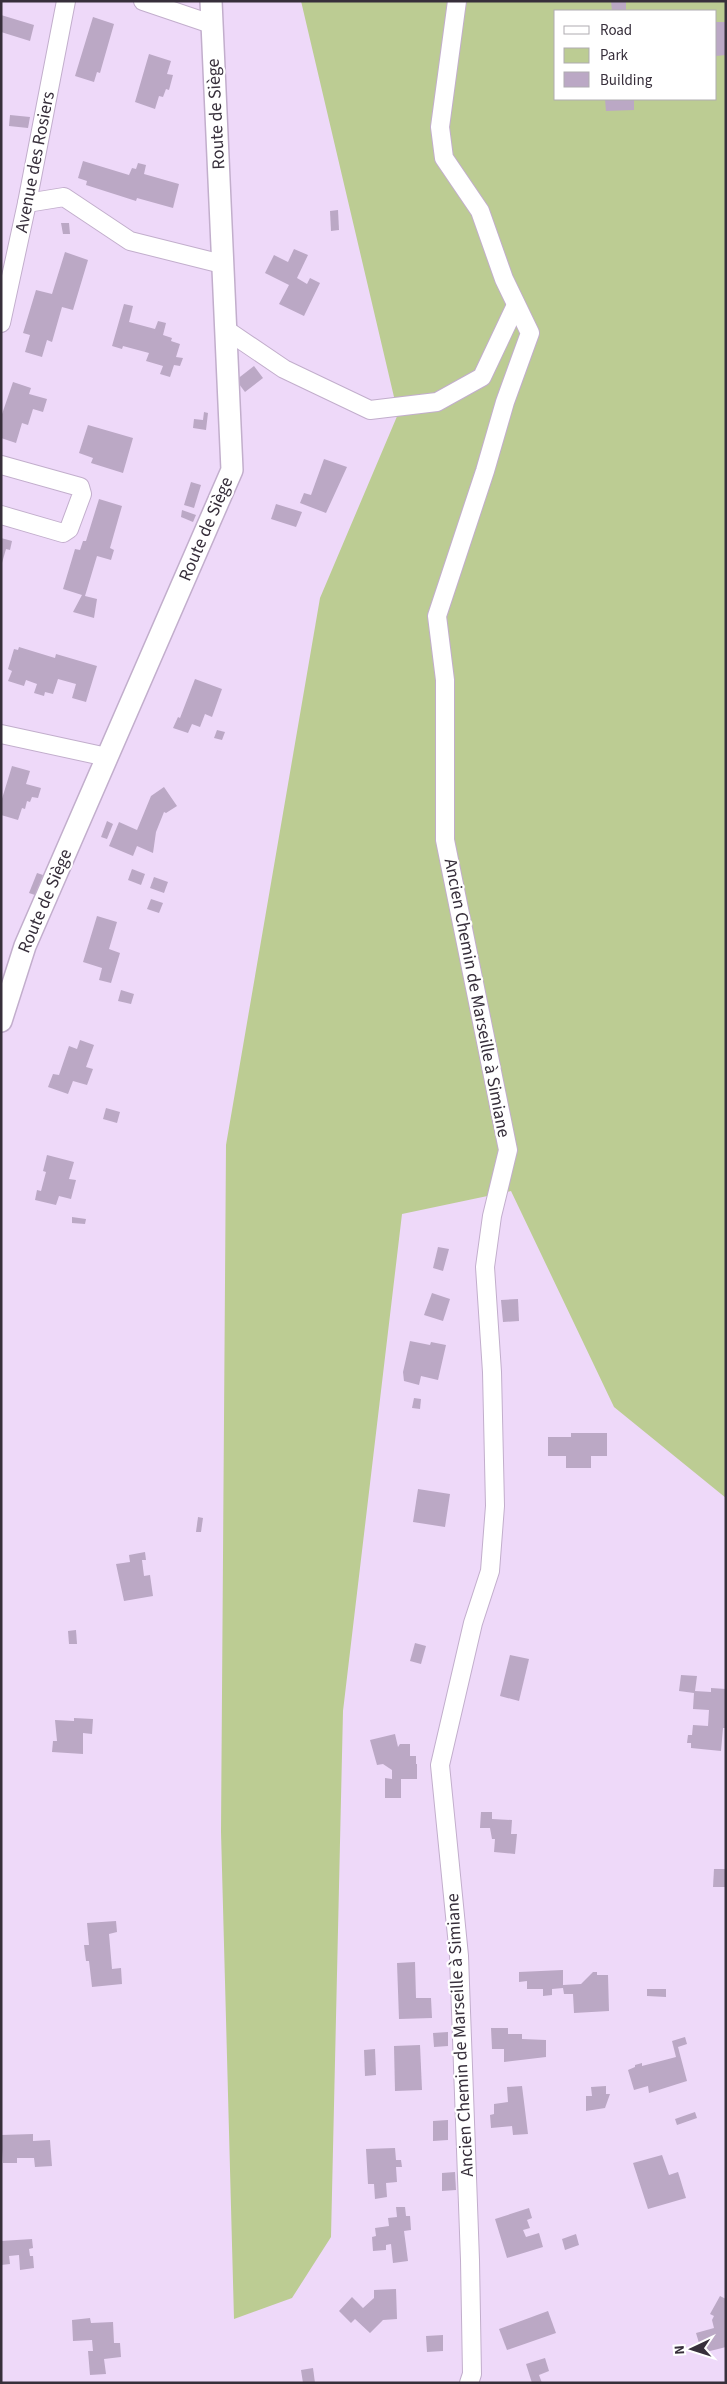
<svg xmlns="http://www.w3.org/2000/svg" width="727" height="2384" font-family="'Source Sans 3',sans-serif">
<rect width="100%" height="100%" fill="#eed9f9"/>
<path fill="#bccc93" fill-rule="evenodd" d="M301,1H726V1498L614,1407L511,1191L402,1214L343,1711L331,2237L292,2298L234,2319L221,1832L226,1145L320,598L398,414ZM556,11H716V99H556Z"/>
<g fill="#bba8c5">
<path d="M611,1H626V11H612Z"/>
<path d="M1,15L34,25L30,41L1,32Z"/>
<path d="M93,17L114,24L100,73L97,72L94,82L75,76Z"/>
<path d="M716,22H726V55L716,56Z"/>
<path d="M149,54L171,61L167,74L173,75L169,90L166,89L163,97L159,96L155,109L135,102Z"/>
<path d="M605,99H634V110L606,111Z"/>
<path d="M10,115L30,117L28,128L9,126Z"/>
<path d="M83,161L129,175L132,168L136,169L138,163L146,165L144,174L179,184L173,208L137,198L136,201L86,185L87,181L78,178Z"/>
<path d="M338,210L339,230L331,231L330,211Z"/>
<path d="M61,223H69L70,234H63Z"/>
<path d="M294,249L308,255L297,278L307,284L310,278L320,283L304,316L279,304L289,285L265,273L274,255L288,262Z"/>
<path d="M65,252L88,260L73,310L62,307L52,342L47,340L42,357L25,352L30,335L23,333L36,290L52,294Z"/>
<path d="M124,304L133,306L129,322L155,329L158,321L166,323L163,335L172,338L171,341L180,344L176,357L183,358L180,366L174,365L170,377L160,374L163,366L146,361L149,353L123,346L122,349L112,346Z"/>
<path d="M254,366L263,378L245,392L236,380Z"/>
<path d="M13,382L31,388L29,394L47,399L43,412L33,409L28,425L22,423L16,443L1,438V417Z"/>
<path d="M204,412L208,413L206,430L193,428L194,419L203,420Z"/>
<path d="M88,425L133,438L123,473L91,463L93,458L79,453Z"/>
<path d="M324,459L347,467L326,513L300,503L304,493L311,495Z"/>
<path d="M191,482L201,485L194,508L184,505Z"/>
<path d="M99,499L122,506L110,548L114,550L111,560L97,556L85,596L97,599L94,618L73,612L82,595L63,589L75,549L80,550L83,541H86Z"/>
<path d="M276,504L302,512L296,527L271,519Z"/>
<path d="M182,510L196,515L193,522L181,517Z"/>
<path d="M1,538L12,541L10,550L6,549L2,563Z"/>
<path d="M19,647L55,658L56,654L97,666L86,702L72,698L76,684L58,679L53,694L45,692L44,696L34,693L37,684L26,680L24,686L8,681L12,671L8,669L14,649L18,650Z"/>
<path d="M195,679L222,689L212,717L205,714L200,727L192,724L188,733L173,728L178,717L180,718Z"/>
<path d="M217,730L225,732L222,740L214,738Z"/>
<path d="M12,766L30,771L26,784L41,788L38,798L32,797L30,802L27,801L25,809L22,808L18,820L1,815V802Z"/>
<path d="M164,787L177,806L166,813L164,812L156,832L153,853L137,846L133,856L109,846L119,822L137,830L151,796Z"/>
<path d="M107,821L113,824L107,839L101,837Z"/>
<path d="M132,869L145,874L141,885L128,880Z"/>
<path d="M37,873L43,875L35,895L29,893Z"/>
<path d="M154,877L168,882L164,893L150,888Z"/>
<path d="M151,899L163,903L159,913L147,909Z"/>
<path d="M97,916L117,922L109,949L120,953L111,983L99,980L102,968L83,962Z"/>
<path d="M121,990L134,994L131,1004L118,1001Z"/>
<path d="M80,1040L94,1045L86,1067L93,1069L87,1085L73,1081L68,1094L48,1087L53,1074L59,1075L69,1046L77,1049Z"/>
<path d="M106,1108L120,1112L117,1123L103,1119Z"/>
<path d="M47,1155L74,1162L69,1179L76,1180L71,1199L59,1196L56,1205L35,1200L37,1190L41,1191L46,1172L43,1171Z"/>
<path d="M72,1217L86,1219L85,1224L72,1223Z"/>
<path d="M438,1247L449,1249L443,1271L433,1268Z"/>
<path d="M432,1293L450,1299L443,1321L424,1315Z"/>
<path d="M518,1299L519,1321L503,1322L501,1300Z"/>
<path d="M410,1341L430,1345L431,1342L446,1345L438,1380L421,1376L419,1385L404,1381L403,1372Z"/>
<path d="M414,1398L421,1399L420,1409L412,1408Z"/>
<path d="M571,1433H607V1456H591V1468H566V1456H548V1437H571Z"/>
<path d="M418,1489L450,1494L445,1527L413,1522Z"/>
<path d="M198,1517L203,1518L201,1532H196Z"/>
<path d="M145,1552L146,1560H142L144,1576L150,1575L153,1596L124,1601L116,1564L130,1562L129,1555Z"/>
<path d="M76,1630L77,1644H69L68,1631Z"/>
<path d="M415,1643L426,1646L421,1664L410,1661Z"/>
<path d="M510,1655L529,1659L519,1701L500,1696Z"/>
<path d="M681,1675L697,1676L695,1691L711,1692V1688L726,1689V1728H723L721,1751L691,1748V1743H687L688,1735H692L693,1725L708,1726L709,1710L693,1709L694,1693L679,1691Z"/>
<path d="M74,1718L93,1719L92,1734L83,1733V1754L52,1752L53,1741H57L55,1720L74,1721Z"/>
<path d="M395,1734L398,1747L400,1744H410V1756H416V1764H417V1779H401V1798H385V1778L392,1779V1770L383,1764L377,1765L370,1740Z"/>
<path d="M481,1812H492V1819L512,1820L511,1834H517L515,1854L494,1852L495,1839H492L490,1828H480Z"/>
<path d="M714,1869H726V1887H713Z"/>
<path d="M116,1921L117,1932L109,1934L112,1969L121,1968L122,1984L92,1987L89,1961H86L84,1945H89L87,1923Z"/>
<path d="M415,1962L416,1998H431L432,2018L399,2019L397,1963Z"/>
<path d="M563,1970V1985L581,1984L593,1972H597V1975H608L609,2011L574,2013L573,1994H564L563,1988L552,1989V1995L543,1996V1989H527V1981L519,1982V1972Z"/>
<path d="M647,1989H666V1997L647,1996Z"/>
<path d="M491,2028H508V2034H522V2039L546,2040V2057L504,2062V2049H492Z"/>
<path d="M448,2032V2046L434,2047L433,2033Z"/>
<path d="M685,2037L687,2044L678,2047L687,2081L649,2093L648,2086L634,2090L628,2070L635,2067V2065L642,2063V2066L676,2057L672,2041Z"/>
<path d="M420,2045L422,2090L395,2091L394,2046Z"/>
<path d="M375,2049L376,2075L365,2076L364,2050Z"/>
<path d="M522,2086L528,2134L513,2135L512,2126L491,2128L490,2115L494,2114V2104L508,2102L507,2087Z"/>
<path d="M606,2086V2094H610L605,2108L586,2111V2096H592L591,2087Z"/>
<path d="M695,2112L697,2118L677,2125L675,2119Z"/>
<path d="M448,2120V2140L433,2141V2121Z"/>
<path d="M33,2134V2141L50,2140L52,2166L35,2167L34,2158H17V2163H3L1,2135Z"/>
<path d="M395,2148L396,2160H401L402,2167H396L397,2182L386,2183L387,2197L375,2199L374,2184H368L366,2149Z"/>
<path d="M662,2155L669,2175L678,2172L686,2198L648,2209L633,2163Z"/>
<path d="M455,2172L456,2190L442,2191V2173Z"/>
<path d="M396,2207H405L406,2216H410L411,2230L404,2231L408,2261L393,2263L391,2244L386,2245V2250L373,2251L372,2237L376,2236L375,2228L389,2226L388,2218L397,2217Z"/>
<path d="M529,2208L532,2218L527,2220L530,2228L523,2230L526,2237L539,2233L543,2247L507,2258L495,2219Z"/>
<path d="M576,2234L579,2245L565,2250L562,2239Z"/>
<path d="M32,2239L33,2248L29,2249L30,2256H33L34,2268L20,2270L19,2255L9,2256L10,2264L1,2265V2241Z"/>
<path d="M396,2289L397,2319L383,2320L370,2333L355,2319L351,2323L339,2311L352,2297L363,2308L374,2298V2290Z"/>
<path d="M720,2296L726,2299V2347L702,2353L696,2333L714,2328L712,2320L714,2316L710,2314Z"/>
<path d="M548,2311L556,2333L507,2350L499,2329Z"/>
<path d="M90,2318L91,2323L113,2322L114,2343H120L121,2357L104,2359L106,2374L90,2375L88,2351H93L92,2340L73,2341L72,2320Z"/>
<path d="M443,2335V2351L427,2352L426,2336Z"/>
<path d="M545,2358L549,2371L539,2375L542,2383H532L526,2364Z"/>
<path d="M313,2368L315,2383H303L301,2370Z"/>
</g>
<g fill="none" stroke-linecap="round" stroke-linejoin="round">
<defs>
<g id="minor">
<path d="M143,1L211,24"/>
<path d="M457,1L440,127L444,158L480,211L504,279L530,333L505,402L485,471L437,616L445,680V840L508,1150L492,1216L485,1267L492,1372L495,1506L490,1571L473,1623L440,1765L459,1956L470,2260L472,2374L469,2383"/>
<path d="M27,203L64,197L130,241L222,264"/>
<path d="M1,323L27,203L66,1"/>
<path d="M225,329L284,369L370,410L437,402L482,377L516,305"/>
<path d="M1,465L80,487L82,494L69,529L63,533L1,515"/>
<path d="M1,734L107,757"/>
</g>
<path id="tertiary" d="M1,1021L25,946L232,470L211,1"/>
</defs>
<use href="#minor" stroke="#c2aecc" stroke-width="20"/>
<use href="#tertiary" stroke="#c2aecc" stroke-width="24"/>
<use href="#minor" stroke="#fff" stroke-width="18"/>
<use href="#tertiary" stroke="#fff" stroke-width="21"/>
</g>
<g text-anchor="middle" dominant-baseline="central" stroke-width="4.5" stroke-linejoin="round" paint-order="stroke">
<g font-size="18" fill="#372f3b" stroke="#fff">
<text transform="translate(216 114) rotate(-93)">Route de Siège</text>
<text transform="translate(35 162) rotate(-79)">Avenue des Rosiers</text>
<text transform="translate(206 529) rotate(-67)">Route de Siège</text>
<text transform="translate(45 901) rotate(-67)">Route de Siège</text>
<text transform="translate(477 998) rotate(79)">Ancien Chemin de Marseille à Simiane</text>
<text transform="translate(460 2035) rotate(-93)">Ancien Chemin de Marseille à Simiane</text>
</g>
</g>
<rect width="727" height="2384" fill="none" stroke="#372f3b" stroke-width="5"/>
<rect x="554" y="10" width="162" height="90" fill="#ffffff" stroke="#afacb1"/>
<rect x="564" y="26" width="25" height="8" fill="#ffffff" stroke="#afacb1"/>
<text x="600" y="35" font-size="15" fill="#372f3b">Road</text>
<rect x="564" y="48" width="25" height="15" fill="#bccc93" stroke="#afacb1"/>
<text x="600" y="60" font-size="15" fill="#372f3b">Park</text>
<rect x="564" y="72" width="25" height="15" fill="#bba8c5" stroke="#afacb1"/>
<text x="600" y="85" font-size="15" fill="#372f3b">Building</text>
<g transform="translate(692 2349) rotate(266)" stroke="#ffffff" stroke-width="4" paint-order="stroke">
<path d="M0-4L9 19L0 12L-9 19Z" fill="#372f3b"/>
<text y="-8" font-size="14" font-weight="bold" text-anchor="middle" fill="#372f3b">N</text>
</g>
</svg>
